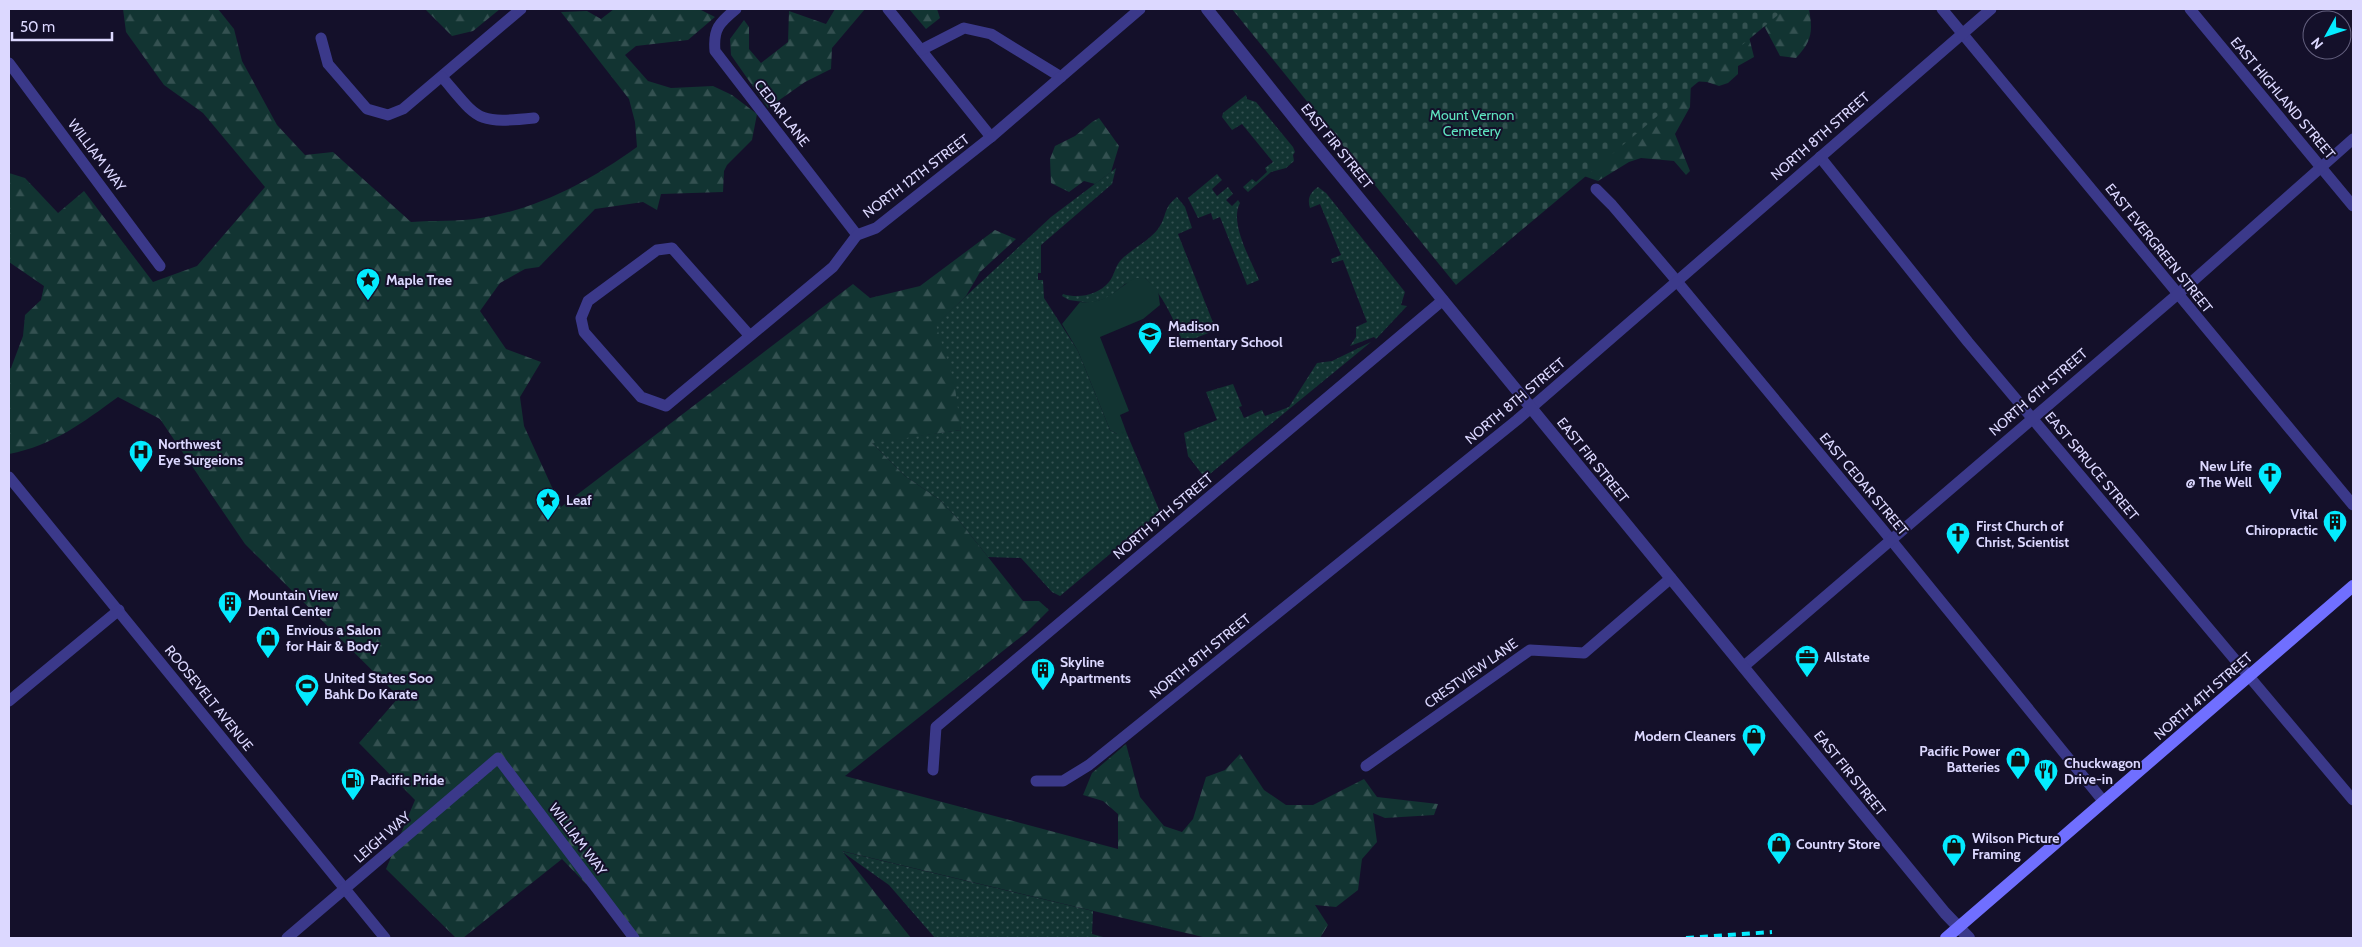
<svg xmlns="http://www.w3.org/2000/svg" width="2362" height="947" font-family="Cabin,sans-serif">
<defs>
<pattern id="grass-dots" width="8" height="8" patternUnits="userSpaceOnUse" patternTransform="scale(1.25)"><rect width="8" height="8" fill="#123432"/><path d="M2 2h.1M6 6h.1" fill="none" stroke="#345151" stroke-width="1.8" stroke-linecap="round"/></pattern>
<pattern id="forest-firs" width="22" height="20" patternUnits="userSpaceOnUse" patternTransform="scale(1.25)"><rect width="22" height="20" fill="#123432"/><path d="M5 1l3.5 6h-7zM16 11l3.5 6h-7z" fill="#345151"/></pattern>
<pattern id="cemetery-stones" width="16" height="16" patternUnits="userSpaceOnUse" patternTransform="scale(1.25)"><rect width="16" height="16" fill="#123432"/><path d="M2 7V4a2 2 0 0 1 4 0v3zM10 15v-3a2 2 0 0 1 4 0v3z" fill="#345151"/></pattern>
</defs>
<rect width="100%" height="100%" fill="#14102a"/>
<g fill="url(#grass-dots)">
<path d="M1246,95L1247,99L1256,102L1293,147L1295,152L1293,155L1294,161L1286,168L1271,172L1248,192L1243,187L1252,179L1256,182L1267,172L1265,168L1273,162L1242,124L1232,130L1222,117L1223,113Z"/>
<path d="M1116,168L1112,184L1041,245V273H1038V280H1043L1044,298L1078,351L1110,430L1117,434H1127L1160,512L1060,596L1052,592L1021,558L988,557L957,518L940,500L905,476L871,442L961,430L935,325L1051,217Z"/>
<path d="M1217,174L1222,180L1212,189L1217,196L1228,187L1233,194L1226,200L1232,206L1238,200L1240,203C1229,223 1251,260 1259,280L1247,285L1220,217L1213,220L1211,213L1198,218L1188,198Z"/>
<path d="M1318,187L1326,193L1405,292L1401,305L1407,306L1376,339L1374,337L1350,346L1356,337V327L1367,322L1343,260L1332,263L1331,259L1341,255L1320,204L1310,208C1307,199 1310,192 1318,187Z"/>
<path d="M1177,197L1185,207L1192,228L1178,234L1216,330L1183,343C1173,318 1164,296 1145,278L1125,284L1108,298L1091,303L1069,300L1062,296L1063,294C1079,299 1098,295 1109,282C1114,276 1115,267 1120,261C1131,249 1148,242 1158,229C1168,215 1162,209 1177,197Z"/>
<path d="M1371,342L1205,478L1188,456L1184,433L1217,420L1206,392L1233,384L1242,406L1239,407L1244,418L1262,410L1265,416L1289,407L1317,363L1332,361Z"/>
<path d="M841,851L1093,911L1092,934L1107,938H935L889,885Z"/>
</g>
<g fill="url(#forest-firs)">
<path d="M123,9H218L234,29L242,61L277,125L305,155L333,152L411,222C434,220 458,222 481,218C540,208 588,182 637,147L635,122L629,99L561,12L587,11L601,19L614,9H699L715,17L688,40L636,46L625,55L648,81L671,88L713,86L732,95L757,114L752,140L727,165L724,171L723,192L661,194L657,210L643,202L595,209L539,267L525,269L500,283L480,311L506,349L541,362L520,397L524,426L561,507L853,284L870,298L920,286L995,230L1016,239L980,272L966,296L936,325L954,381L961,430L872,443L905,476L940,500L957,518L1023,601H1039L1049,610L1027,632L845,776L1118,849V814L1103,801L1083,795L1092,773L1126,744L1140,797L1164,826L1182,832L1193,819L1206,777L1225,770L1240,754L1264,790L1286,805H1313L1364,779L1377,797L1438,804L1434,815L1385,818L1373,813L1377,842L1362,859L1358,890L1336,907L1315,905L1328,925L1320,938H1207L842,851L911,938H638L562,859L463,938H456L386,869L415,800L359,743L399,697L245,544L160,419L118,397C82,423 54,445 9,454V369L11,368L23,336L25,315L41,300L44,286L9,262V173L25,178L58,213L84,191L153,282L197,266L265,187L203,113L164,85L126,32Z"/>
<path d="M425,9H500L473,31L452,36Z"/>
<path d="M835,9H865L832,48L831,69L805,82L768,108L731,55L730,39L744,20L749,27V49L761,63L788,42L789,11L826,24Z"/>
<path d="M909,9H937L940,18L926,29Z"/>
<path d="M1756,9H1809C1813,32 1812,41 1796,58L1780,56L1761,20L1747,29L1754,57L1738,66V74L1728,83L1719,86L1707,82L1691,81L1690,107L1675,134L1690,171L1686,175L1674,161L1641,158L1629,162L1598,181L1581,175Z"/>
<path d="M1099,118L1119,146L1111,172L1095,184L1084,181L1069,192L1051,183L1050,159L1055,146L1075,136L1092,122Z"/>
</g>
<path fill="url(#cemetery-stones)" d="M1232,9H1785L1456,285Z"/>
<path fill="#123432" d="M1135,278H1145L1158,290L1160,305L1143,319L1100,337L1129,411L1120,415L1127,434H1117L1110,430L1078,351L1062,324L1080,302C1108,304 1114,290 1135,278Z"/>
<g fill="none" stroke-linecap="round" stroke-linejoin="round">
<g stroke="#3b398a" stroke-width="11">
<path d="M736,9C719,23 713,29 715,51L857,235"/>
<path d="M888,9L991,137"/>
<path d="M1942,9L2353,505"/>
<path d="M2190,9L2353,206"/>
<path d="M321,38L328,64L367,109L388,115L403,109L521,9"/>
<path d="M921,50L964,28L991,34L1061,77"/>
<path d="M9,63L160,266"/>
<path d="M442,77C479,120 475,124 534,118"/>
<path d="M1820,157L1968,342L2353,800"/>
<path d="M1596,189L1612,205L1670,273L1883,530L2104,802"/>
<path d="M750,336L672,248L657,250L588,301L581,318L584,332L641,397L666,406L833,267L857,235L876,228L991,137L1140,9"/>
<path d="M9,477L385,938"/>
<path d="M1743,667L2186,287L2353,139"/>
<path d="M9,701L119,610"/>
<path d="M1366,766L1530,650L1584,653L1671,578"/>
<path d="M933,770L936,727L1443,300"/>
<path d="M1036,781H1063L1089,765L1517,420L1991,9"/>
<path d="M287,938L498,758L634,938"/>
</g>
<path stroke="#3b398a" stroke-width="12" d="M1207,9L1310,138L1945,913L1969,938"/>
<path stroke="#706fff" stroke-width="12" d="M1946,938L2353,586"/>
<path stroke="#04ebff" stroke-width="4" stroke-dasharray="8 6" stroke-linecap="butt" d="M1686,938L1772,932"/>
</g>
<defs>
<symbol id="sight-pin" viewBox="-11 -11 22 30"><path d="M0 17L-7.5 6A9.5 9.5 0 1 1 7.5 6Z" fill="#04ebff" stroke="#14102a"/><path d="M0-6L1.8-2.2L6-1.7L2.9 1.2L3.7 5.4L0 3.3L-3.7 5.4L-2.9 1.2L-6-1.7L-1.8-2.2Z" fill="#111"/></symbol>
<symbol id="school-pin" viewBox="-11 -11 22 30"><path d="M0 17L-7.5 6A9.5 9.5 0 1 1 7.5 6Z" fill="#04ebff" stroke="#14102a"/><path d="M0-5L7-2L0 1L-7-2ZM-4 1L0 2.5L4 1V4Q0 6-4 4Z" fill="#111"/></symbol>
<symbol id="hospital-pin" viewBox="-11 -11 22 30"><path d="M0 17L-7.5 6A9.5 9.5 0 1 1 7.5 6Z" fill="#04ebff" stroke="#14102a"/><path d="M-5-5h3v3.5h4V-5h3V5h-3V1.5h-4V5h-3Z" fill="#111"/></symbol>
<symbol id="church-pin" viewBox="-11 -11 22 30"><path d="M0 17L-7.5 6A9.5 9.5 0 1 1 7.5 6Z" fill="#04ebff" stroke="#14102a"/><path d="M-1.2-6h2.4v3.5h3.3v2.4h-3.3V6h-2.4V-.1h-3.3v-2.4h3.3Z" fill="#111"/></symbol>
<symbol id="building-pin" viewBox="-11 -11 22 30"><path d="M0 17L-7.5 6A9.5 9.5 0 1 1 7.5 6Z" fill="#04ebff" stroke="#14102a"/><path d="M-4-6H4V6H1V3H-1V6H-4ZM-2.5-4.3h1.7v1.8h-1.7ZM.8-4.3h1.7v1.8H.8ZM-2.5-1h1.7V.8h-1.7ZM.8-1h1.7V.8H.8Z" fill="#111"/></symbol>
<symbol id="shop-pin" viewBox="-11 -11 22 30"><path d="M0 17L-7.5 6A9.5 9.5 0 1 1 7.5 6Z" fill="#04ebff" stroke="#14102a"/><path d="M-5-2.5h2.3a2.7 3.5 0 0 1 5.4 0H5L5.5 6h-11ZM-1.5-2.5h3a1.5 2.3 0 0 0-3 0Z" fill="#111"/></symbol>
<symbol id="office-pin" viewBox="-11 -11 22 30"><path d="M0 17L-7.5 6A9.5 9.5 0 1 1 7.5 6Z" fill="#04ebff" stroke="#14102a"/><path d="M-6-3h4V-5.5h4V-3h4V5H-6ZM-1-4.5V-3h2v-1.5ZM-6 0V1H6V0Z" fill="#111"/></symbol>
<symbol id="stadium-pin" viewBox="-11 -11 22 30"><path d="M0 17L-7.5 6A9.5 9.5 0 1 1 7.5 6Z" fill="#04ebff" stroke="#14102a"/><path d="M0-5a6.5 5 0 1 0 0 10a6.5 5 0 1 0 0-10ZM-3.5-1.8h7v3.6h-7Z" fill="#111"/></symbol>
<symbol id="restaurant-pin" viewBox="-11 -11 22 30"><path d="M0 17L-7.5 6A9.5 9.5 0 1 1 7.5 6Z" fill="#04ebff" stroke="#14102a"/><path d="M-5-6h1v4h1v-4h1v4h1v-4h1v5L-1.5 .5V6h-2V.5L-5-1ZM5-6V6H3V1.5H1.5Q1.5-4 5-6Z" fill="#111"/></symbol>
<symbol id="fuel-pin" viewBox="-11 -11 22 30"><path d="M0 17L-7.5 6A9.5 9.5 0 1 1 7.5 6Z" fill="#04ebff" stroke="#14102a"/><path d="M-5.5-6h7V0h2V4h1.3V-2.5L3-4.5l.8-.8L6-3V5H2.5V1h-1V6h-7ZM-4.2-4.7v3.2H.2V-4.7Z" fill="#111"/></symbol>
</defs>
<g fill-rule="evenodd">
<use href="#sight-pin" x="354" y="266" width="28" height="38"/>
<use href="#school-pin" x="1136" y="320" width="28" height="38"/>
<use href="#hospital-pin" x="127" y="438" width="28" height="38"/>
<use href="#church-pin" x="2256" y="460" width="28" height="38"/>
<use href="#sight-pin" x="534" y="486" width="28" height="38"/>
<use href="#building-pin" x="2321" y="508" width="28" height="38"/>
<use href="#church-pin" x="1944" y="520" width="28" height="38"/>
<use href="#building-pin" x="216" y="589" width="28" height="38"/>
<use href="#shop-pin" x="254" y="624" width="28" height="38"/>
<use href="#office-pin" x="1793" y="643" width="28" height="38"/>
<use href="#building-pin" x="1029" y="656" width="28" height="38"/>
<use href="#stadium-pin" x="293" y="672" width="28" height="38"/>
<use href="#shop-pin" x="1740" y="722" width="28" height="38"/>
<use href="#shop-pin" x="2004" y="745" width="28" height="38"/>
<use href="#restaurant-pin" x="2032" y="757" width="28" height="38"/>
<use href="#fuel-pin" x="339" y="766" width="28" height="38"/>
<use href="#shop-pin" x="1765" y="830" width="28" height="38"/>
<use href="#shop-pin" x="1940" y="832" width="28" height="38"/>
</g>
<g text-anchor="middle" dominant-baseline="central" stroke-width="4" stroke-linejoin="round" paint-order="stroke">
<g font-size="14" fill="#dcd8ff" stroke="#14102a">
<text transform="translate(2283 98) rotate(50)">EAST HIGHLAND STREET</text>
<text transform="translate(782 113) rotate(52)">CEDAR LANE</text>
<text transform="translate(1820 136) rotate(-41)">NORTH 8TH STREET</text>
<text transform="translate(1337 146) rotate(51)">EAST FIR STREET</text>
<text transform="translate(97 155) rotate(53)">WILLIAM WAY</text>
<text transform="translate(916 176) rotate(-37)">NORTH 12TH STREET</text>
<text transform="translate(2159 248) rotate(51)">EAST EVERGREEN STREET</text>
<text transform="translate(2038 392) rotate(-41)">NORTH 6TH STREET</text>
<text transform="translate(1515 401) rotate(-40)">NORTH 8TH STREET</text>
<text transform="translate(1593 460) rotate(51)">EAST FIR STREET</text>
<text transform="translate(2092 466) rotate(50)">EAST SPRUCE STREET</text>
<text transform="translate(1864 484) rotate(50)">EAST CEDAR STREET</text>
<text transform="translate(1163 516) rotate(-40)">NORTH 9TH STREET</text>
<text transform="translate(1200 656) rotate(-39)">NORTH 8TH STREET</text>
<text transform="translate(1471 673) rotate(-35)">CRESTVIEW LANE</text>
<text transform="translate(2203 696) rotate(-41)">NORTH 4TH STREET</text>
<text transform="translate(209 698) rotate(51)">ROOSEVELT AVENUE</text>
<text transform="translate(1850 773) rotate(51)">EAST FIR STREET</text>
<text transform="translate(382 837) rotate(-41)">LEIGH WAY</text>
<text transform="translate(578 839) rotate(53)">WILLIAM WAY</text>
</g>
<g font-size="14" fill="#5fe4c0" stroke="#14102a">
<text x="1472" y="115">Mount Vernon<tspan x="1472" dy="16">Cemetery</tspan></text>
</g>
<g font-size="14" font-weight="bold" fill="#dcd8ff" stroke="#14102a" text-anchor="start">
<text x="386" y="280">Maple Tree</text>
<text x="1168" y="326">Madison<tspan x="1168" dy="16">Elementary School</tspan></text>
<text x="158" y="444">Northwest<tspan x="158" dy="16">Eye Surgeions</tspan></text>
<text x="2252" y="466" text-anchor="end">New Life<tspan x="2252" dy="16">@ The Well</tspan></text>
<text x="566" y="500">Leaf</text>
<text x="2318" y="514" text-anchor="end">Vital<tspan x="2318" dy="16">Chiropractic</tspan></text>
<text x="1976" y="526">First Church of<tspan x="1976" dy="16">Christ, Scientist</tspan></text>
<text x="248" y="595">Mountain View<tspan x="248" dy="16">Dental Center</tspan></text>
<text x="286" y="630">Envious a Salon<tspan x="286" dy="16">for Hair &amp; Body</tspan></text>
<text x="1824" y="657">Allstate</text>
<text x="1060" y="662">Skyline<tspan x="1060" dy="16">Apartments</tspan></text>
<text x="324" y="678">United States Soo<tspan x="324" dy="16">Bahk Do Karate</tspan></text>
<text x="1736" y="736" text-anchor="end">Modern Cleaners</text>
<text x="2000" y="751" text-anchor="end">Pacific Power<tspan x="2000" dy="16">Batteries</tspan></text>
<text x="2064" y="763">Chuckwagon<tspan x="2064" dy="16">Drive-in</tspan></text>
<text x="370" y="780">Pacific Pride</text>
<text x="1972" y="838">Wilson Picture<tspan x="1972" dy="16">Framing</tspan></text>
<text x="1796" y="844">Country Store</text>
</g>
</g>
<rect width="2362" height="947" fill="none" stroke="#dcd8ff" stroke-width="20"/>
<g transform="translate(2327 35) rotate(230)"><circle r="24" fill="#14102a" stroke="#64607f"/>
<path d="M0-4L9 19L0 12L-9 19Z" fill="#04ebff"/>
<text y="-8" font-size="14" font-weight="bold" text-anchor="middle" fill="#dcd8ff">N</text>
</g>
<path d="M12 32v8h100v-8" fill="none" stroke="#dcd8ff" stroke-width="2.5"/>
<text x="20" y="32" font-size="15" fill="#dcd8ff" stroke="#14102a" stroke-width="4" paint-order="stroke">50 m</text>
</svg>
